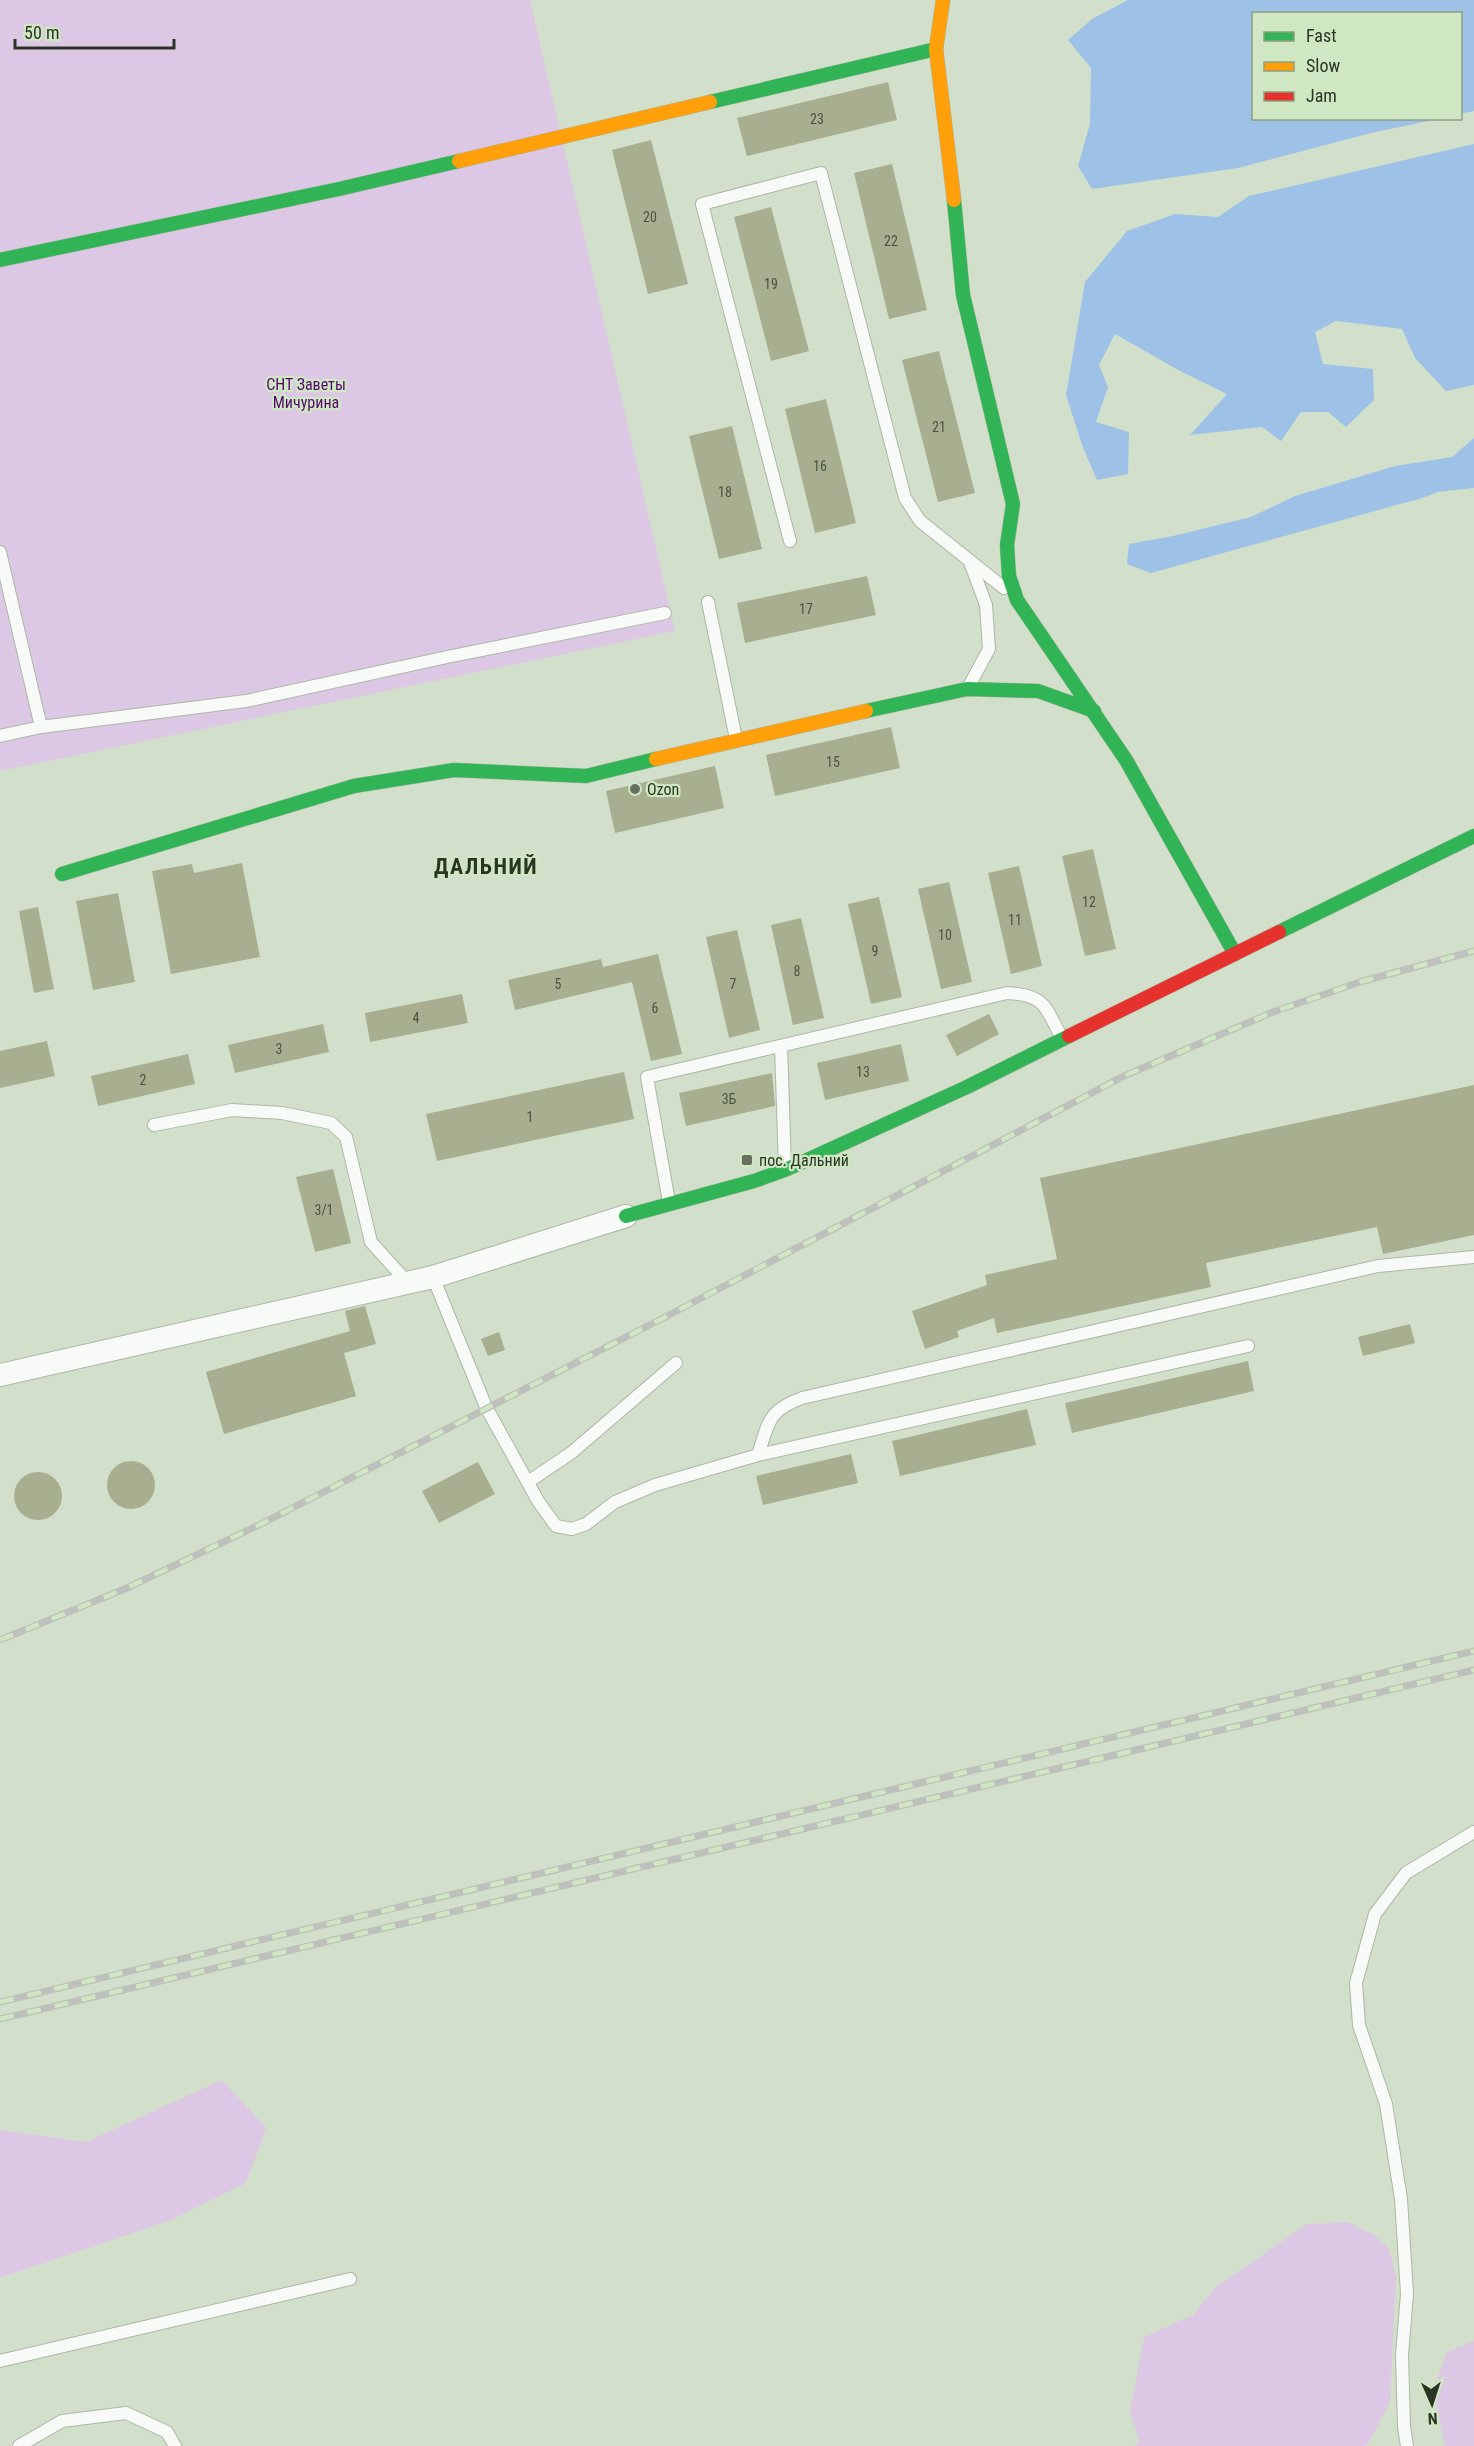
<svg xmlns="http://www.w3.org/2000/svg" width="1474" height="2446" font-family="'Roboto Condensed',sans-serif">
<rect width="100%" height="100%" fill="#d2dfca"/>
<g fill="#dcc8e4">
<path d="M0,0H530L675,631L0,771Z"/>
<path d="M222,2080L266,2128L246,2183L171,2220L0,2278V2130L86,2142Z"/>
<path d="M1347,2222L1373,2234L1389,2249L1396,2277L1390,2402L1369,2442L1365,2446H1135L1139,2440L1130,2411L1144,2337L1193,2315L1216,2287L1307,2224Z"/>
<path d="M1474,2341V2446H1445L1433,2391L1447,2352Z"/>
</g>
<g fill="#9ec2e7">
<path d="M1128,0H1474V111L1461,114L1460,14H1254V118L1438,119L1371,133L1238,168L1092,189L1078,166L1090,124L1091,68L1068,40L1092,19Z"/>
<path d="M1474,144V385L1446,391L1415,358L1402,329L1336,321L1315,332L1323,364L1373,369L1374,400L1346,427L1328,412H1301L1281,441L1262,427L1190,435L1227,394L1180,371L1115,334L1099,365L1108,387L1096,422L1129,432L1128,474L1097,480L1082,445L1066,395L1085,282L1127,231L1175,214L1218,217L1249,196Z"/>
<path d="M1474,438V488L1438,492L1422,498L1151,573L1127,564L1129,544L1173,536L1251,517L1295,496L1395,466L1452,457Z"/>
</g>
<g fill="#a7af90">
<path d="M888,82L897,120L747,156L737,118Z"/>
<path d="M651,140L688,284L648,294L612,150Z"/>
<path d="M892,164L927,310L889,319L854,173Z"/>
<path d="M771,207L809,351L771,361L734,217Z"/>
<path d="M939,351L975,493L938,502L902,360Z"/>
<path d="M826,399L856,523L815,533L785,409Z"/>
<path d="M732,426L762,549L719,559L689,436Z"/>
<path d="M867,576L876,615L745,643L737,603Z"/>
<path d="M891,727L900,768L775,796L766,755Z"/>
<path d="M715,766L724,808L615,833L606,791Z"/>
<path d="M1093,849L1116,949L1085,956L1062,856Z"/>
<path d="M242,863L260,957L171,974L152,871L192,864L194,873Z"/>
<path d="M1019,866L1042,966L1011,974L988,873Z"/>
<path d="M949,882L972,982L941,989L918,889Z"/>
<path d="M118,893L135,982L93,990L76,901Z"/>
<path d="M879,897L902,997L871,1004L848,904Z"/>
<path d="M38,907L54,989L34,993L19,911Z"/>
<path d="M801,918L824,1018L793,1025L771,925Z"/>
<path d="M737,930L760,1030L729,1038L706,937Z"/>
<path d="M658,954L682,1054L651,1061L632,982L515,1010L508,980L601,959L603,967Z"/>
<path d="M462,994L468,1023L370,1042L365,1013Z"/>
<path d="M989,1014L999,1034L957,1056L946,1035Z"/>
<path d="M323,1024L329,1052L235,1073L228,1045Z"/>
<path d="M47,1041L55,1076L0,1088V1051Z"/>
<path d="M901,1044L909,1081L825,1100L817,1063Z"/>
<path d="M188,1054L195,1084L98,1106L91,1076Z"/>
<path d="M624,1072L634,1119L437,1161L426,1114Z"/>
<path d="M772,1073L775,1106L686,1126L679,1093Z"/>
<path d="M1474,1085V1235L1383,1254L1377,1227L1206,1263L1211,1287L997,1333L994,1318L957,1331L959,1337L925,1349L912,1311L987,1285L985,1275L1057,1259L1040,1178Z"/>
<path d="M333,1169L351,1243L315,1252L296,1177Z"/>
<path d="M365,1306L376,1344L344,1353L356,1396L224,1434L206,1372L350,1331L345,1311Z"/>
<path d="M1410,1324L1415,1343L1363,1356L1358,1337Z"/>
<path d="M499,1332L505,1350L488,1356L481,1339Z"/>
<path d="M1248,1361L1254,1391L1072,1433L1065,1403Z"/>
<path d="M1027,1409L1036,1445L900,1476L892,1441Z"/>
<path d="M851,1454L858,1483L763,1505L756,1476Z"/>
<circle cx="131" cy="1485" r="24"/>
<path d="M478,1462L495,1494L439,1523L422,1491Z"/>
<circle cx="38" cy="1496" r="24"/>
</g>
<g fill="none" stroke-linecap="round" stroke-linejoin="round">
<defs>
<g id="lane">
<path d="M790,541L702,204L821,173L905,498L920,521L1004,588"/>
<path d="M0,552L41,727"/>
<path d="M708,602L736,739"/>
<path d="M969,686L989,649L986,605L970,562"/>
<path d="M0,736L41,727L246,701L447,657L665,613"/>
<path d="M781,1046L785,1168"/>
<path d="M154,1125L232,1110L282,1113L331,1123L346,1137L371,1242L408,1283"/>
<path d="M669,1202L647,1077L1007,993C1047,995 1045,1008 1063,1040"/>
<path d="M433,1277L486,1407L538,1501L556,1526L572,1529L586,1524L615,1502L655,1485L758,1455L1248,1346"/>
<path d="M758,1455C769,1422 767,1411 802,1398L1378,1266L1474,1257"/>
<path d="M528,1482L571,1453L676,1363"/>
<path d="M0,2361L350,2279"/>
<path d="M19,2446L62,2421L126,2413L167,2432L175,2446"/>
<path d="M1407,2446L1404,2427L1402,2355L1407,2294L1401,2199L1386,2104L1359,2025L1356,1983L1375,1914L1406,1873L1474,1832"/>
</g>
<path id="street" d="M0,1375L433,1277L626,1216"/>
<g id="fast">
<path d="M710,102L936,49"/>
<path d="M954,200L963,295L1013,504L1007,545L1009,576L1017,600L1126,760L1235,954"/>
<path d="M0,260L339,189L459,161"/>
<path d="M866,711L967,689L1038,691L1094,711"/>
<path d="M62,874L354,786L454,770L586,776L656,759"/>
<path d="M1279,932L1474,836"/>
<path d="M626,1216L754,1181L785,1170L967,1087L1069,1036"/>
</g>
<g id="slow">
<path d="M943,0L936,49L954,200"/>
<path d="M459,161L710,102"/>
<path d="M656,759L866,711"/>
</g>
<path id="jam" d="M1069,1036L1279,932"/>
</defs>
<use href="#lane" stroke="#adb7a7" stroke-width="14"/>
<use href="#street" stroke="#adb7a7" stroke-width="24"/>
<use href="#fast" stroke="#adb7a7" stroke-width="15"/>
<use href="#slow" stroke="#adb7a7" stroke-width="15"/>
<use href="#jam" stroke="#adb7a7" stroke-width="15"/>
<use href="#lane" stroke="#f8faf7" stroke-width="12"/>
<use href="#street" stroke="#f8faf7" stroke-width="22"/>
<use href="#fast" stroke="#30b455" stroke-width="14"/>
<use href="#slow" stroke="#ff9f0a" stroke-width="14"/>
<use href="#jam" stroke="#e5322d" stroke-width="14"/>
<defs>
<g id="rail">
<path d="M0,1640L127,1588L259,1525L671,1314L1124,1076L1273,1012L1360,982L1474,951"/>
<path d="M0,2002L1474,1651"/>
<path d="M0,2019L1474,1670"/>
</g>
</defs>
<use href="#rail" stroke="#bdc0bb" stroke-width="7"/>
<use href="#rail" stroke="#cfe7c2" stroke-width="4.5" stroke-dasharray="14" stroke-linecap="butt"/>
</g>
<g fill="#65705f" stroke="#cfe7c2" stroke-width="2">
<circle cx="635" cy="789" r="6"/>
<rect x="741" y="1154" width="12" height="12" rx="3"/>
</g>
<g text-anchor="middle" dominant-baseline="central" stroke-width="4.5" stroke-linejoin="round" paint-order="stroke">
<g font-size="14" fill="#4a5340">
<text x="817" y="119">23</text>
<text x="650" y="217">20</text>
<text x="891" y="241">22</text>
<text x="771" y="284">19</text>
<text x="939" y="427">21</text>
<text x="820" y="466">16</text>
<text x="725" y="492">18</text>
<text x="806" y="609">17</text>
<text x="833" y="762">15</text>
<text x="1089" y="902">12</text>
<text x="1015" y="920">11</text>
<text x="945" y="935">10</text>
<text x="875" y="951">9</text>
<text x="797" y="971">8</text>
<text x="558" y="984">5</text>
<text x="733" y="984">7</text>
<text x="655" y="1008">6</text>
<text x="416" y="1018">4</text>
<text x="279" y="1049">3</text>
<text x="863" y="1072">13</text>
<text x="143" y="1080">2</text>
<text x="729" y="1099">3Б</text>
<text x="530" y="1117">1</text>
<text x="324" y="1210">3/1</text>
</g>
<g font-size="16" fill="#53076d" stroke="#cfe7c2">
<text x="306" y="384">СНТ Заветы<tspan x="306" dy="18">Мичурина</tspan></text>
</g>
<g font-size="16" fill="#2b3425" stroke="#cfe7c2" text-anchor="start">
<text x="647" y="789">Ozon</text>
<text x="759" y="1160">пос. Дальний</text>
</g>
<g font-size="22" font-weight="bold" letter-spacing="1.5" fill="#2b3425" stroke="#cfe7c2">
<text x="486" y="866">ДАЛЬНИЙ</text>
</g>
</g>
<rect x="1252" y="12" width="210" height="108" fill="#cfe7c2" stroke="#8d9f83" stroke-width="1.5"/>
<rect x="1264" y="32" width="30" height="9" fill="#30b455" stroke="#8d9f83" stroke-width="1.5"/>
<text x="1306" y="42" font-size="18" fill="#2b3425">Fast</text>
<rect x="1264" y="62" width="30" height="9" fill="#ff9f0a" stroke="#8d9f83" stroke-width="1.5"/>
<text x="1306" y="72" font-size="18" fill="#2b3425">Slow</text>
<rect x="1264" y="92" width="30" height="9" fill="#e5322d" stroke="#8d9f83" stroke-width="1.5"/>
<text x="1306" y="102" font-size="18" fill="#2b3425">Jam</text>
<g transform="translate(1432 2404) rotate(177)" stroke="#cfe7c2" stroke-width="4.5" paint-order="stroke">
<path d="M0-4.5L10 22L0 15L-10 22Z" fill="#2b3425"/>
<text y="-9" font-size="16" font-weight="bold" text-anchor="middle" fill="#2b3425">N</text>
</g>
<path d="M15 39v9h159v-9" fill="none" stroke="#2b3425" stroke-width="3"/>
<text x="24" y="39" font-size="18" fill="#2b3425" stroke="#cfe7c2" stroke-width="4.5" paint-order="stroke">50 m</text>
</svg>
